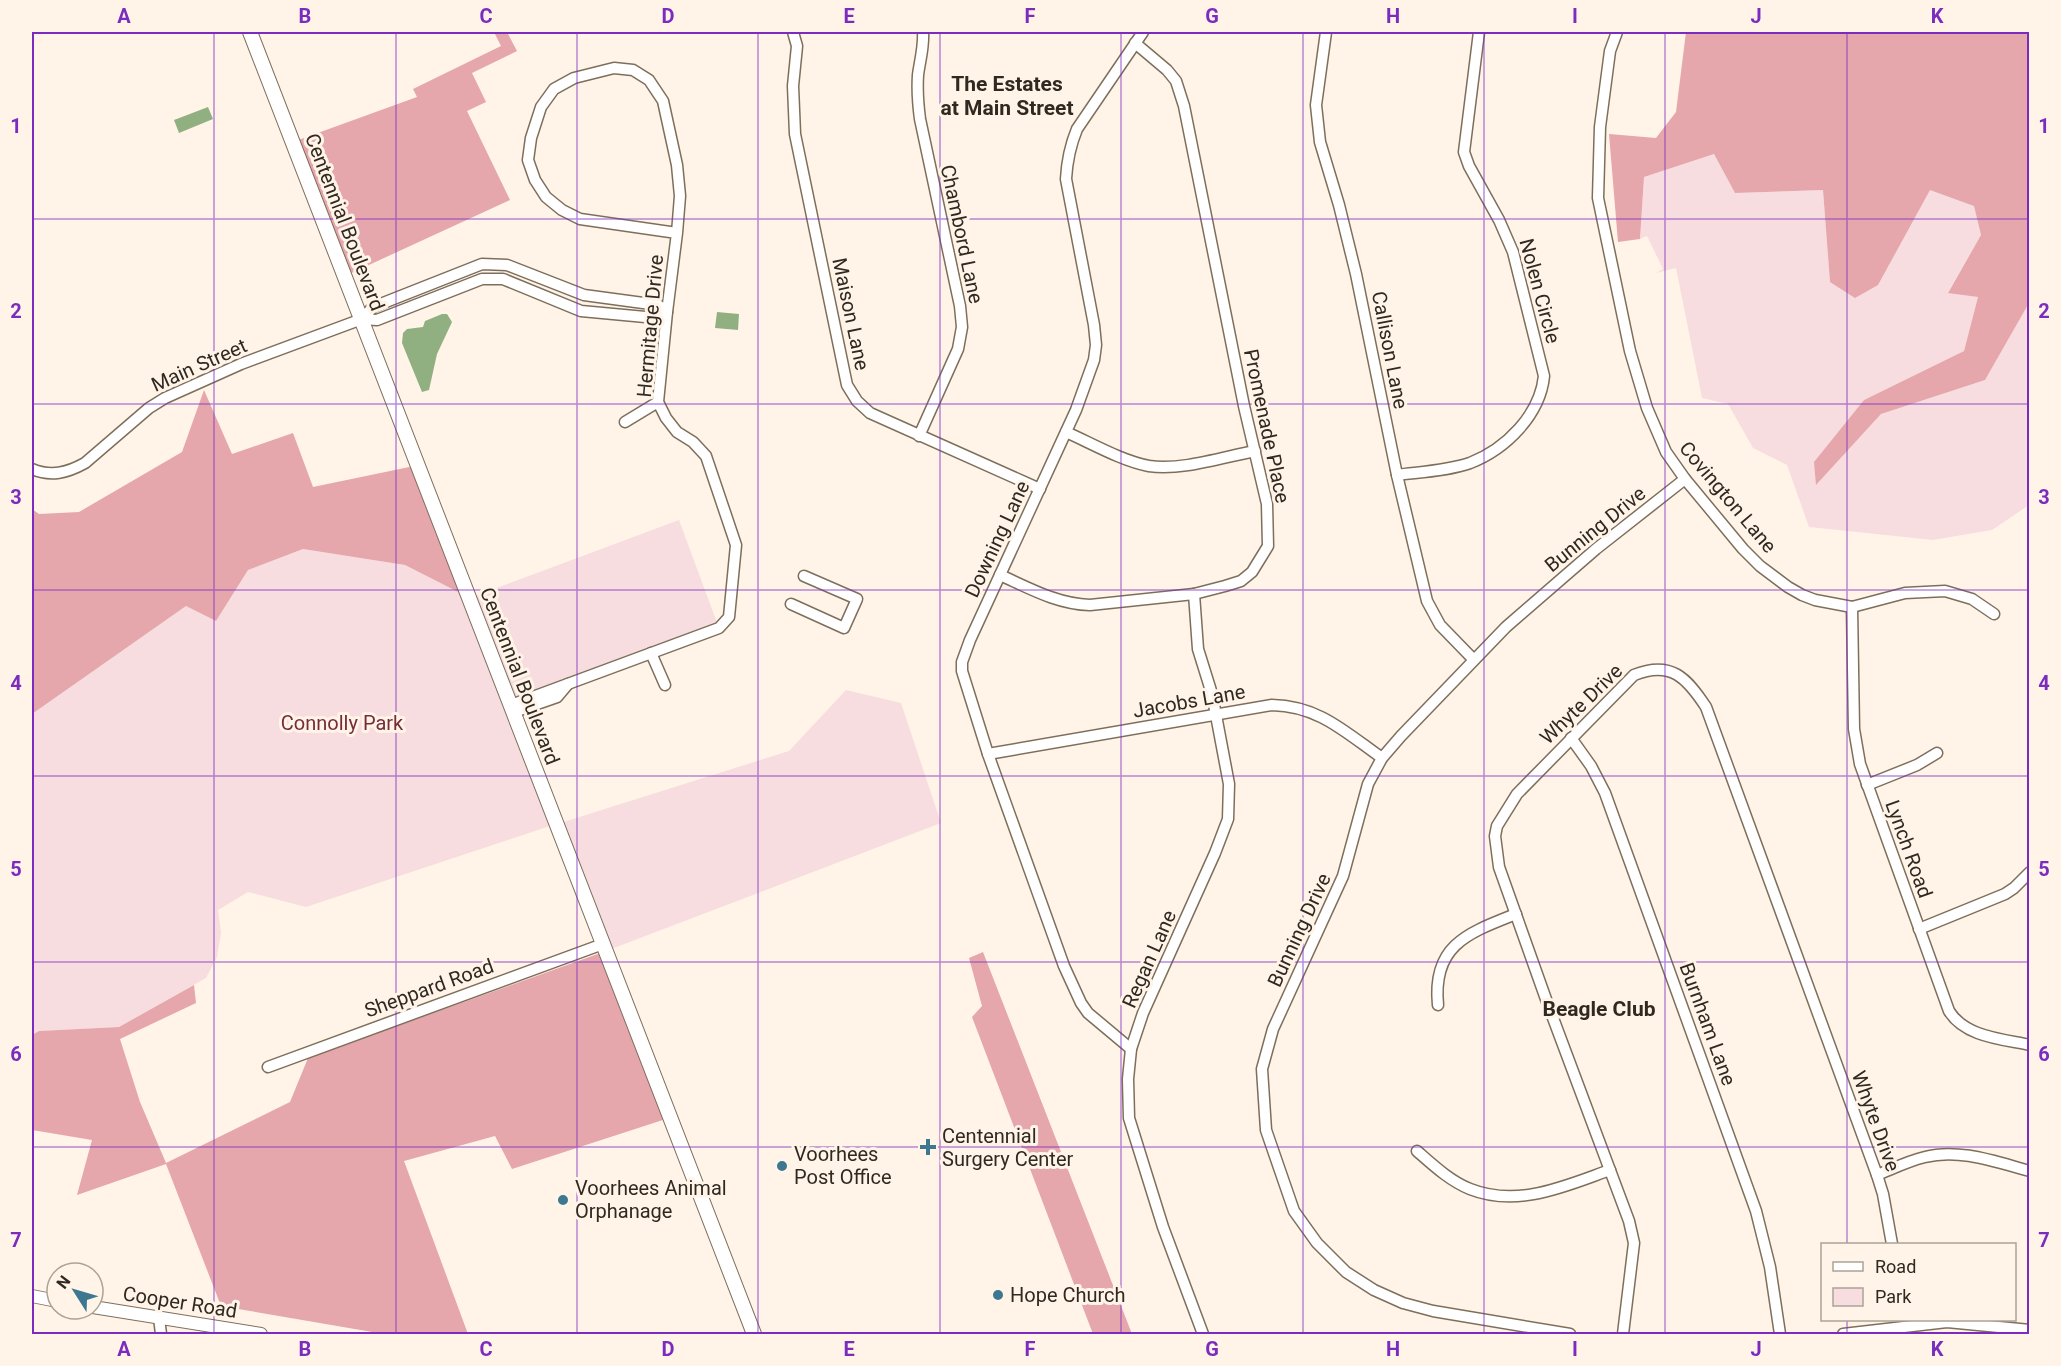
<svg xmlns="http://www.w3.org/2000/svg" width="2061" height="1366" font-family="Roboto,sans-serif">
<rect width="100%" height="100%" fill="#fff4e7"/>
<g fill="#f7dddf">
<path d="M1714,154L1735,193L1823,190L1830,282L1878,285L1930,189L1974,205L1981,235L1948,292L1978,297L1964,351L1864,400L1817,484L1881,414L1985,380L2029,303V505L1992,530L1933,540L1809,527L1787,465L1753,448L1728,404L1702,398L1676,268L1656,273L1663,269L1647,236L1640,239L1644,177Z"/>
<path d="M679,520L719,628L511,705L557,824L789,751L846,690L901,703L941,823L606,951L556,824L306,907L248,892L218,910L221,933L217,957L206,978L119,1027L39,1031L32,1035V714L186,606L216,621L248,570L303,549L405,565L470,598Z"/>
</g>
<g fill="#e5a6ac">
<path d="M494,32H507L517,51L472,73L486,102L467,111L510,200L345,276L293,142L417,97L413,89L501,46Z"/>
<path d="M1686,32H2029V303L1985,380L1881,414L1816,485L1814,462L1864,400L1964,351L1978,297L1948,293L1981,235L1974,206L1930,190L1878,285L1855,298L1830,282L1823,190L1735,193L1714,154L1644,177L1640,239L1618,242L1609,134L1656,138L1676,112Z"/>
<path d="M204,390L232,454L293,433L313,487L419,465L470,598L405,565L303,549L248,570L216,621L186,606L32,714V509L39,514L79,512L182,452Z"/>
<path d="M606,951L669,1118L512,1169L495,1136L404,1161L468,1334H384L221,1306L166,1164L77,1195L92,1140L32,1130V1035L39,1031L119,1027L194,985L196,1003L120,1039L140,1102L166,1163L290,1102L308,1058Z"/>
<path d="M983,952L1132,1334H1093L972,1017L982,1006L969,958Z"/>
</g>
<g fill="#91b081">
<path d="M208,107L213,119L179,133L174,120Z"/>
<path d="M717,312L739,314L738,330L715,328Z"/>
<path d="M442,314H447L452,322L437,354L429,390L422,392L402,343L403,333L407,329L423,327L425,321Z"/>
</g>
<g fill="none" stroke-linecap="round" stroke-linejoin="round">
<defs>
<g id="minor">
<path d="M793,32L797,46L793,86L795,134L847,385L857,401L870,413L1040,489"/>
<path d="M1326,32L1316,105L1320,142L1339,205L1356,274L1397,475L1427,601L1440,625L1473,659"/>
<path d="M1617,32L1610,51L1600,127L1598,198L1630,351L1647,408L1666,452L1685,479L1743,549L1760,566L1788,587L1802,595L1815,600L1852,607L1905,593L1945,591L1972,599L1994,614"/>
<path d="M625,422L658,402"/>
<path d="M1066,432C1091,443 1122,461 1149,466C1181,471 1223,457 1255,451"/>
<path d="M919,436L958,349L962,327L960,306L920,119C918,104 917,90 918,75C920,60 924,47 923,32"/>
<path d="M32,469C51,477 67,473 85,463L149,408L165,398L241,364L362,319L377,320L482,279H503L581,311L656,318L667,312L658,305L584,295L507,265L482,264L373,307L362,319"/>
<path d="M1397,475C1420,472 1447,471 1470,463C1506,449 1540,415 1544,376L1513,252L1499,220L1469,166L1464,152L1479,32"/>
<path d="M1000,575C1029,588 1057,604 1090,605L1194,594L1225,586L1241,581L1252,572L1268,546L1267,504L1244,406L1184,106L1176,81L1167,70L1135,43"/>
<path d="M1194,594L1198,649L1212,694L1229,784L1228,819L1215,853L1143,1013L1131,1049L1128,1079L1129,1118L1163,1227L1203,1334"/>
<path d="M791,604L844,628L857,599L804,576"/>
<path d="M1852,607L1854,729L1860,764L1949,1011C1965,1037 2002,1039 2030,1045"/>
<path d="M651,653L665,685"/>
<path d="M511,705L719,628L729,617L736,545L706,456L693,442L677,432L666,418L658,402L667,312L677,233L680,196L677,165L663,101L649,80L633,70L614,68L574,78L554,89L541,107L531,138L528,160L535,180L546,197L562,210L580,219L677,233"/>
<path d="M514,712L557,697L568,684"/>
<path d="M1571,738L1591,766L1605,793L1756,1211L1770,1267L1780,1334"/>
<path d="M988,754L1272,705C1319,706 1345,732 1382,758"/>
<path d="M1867,785L1917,765L1937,753"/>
<path d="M1919,929L2005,894L2014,888L2030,872"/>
<path d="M1438,1005C1432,945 1468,933 1516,914"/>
<path d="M1131,1049L1088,1013L1081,1003L1064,966L988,754L962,671V662L970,640L1076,410L1094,360L1096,345L1094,325L1066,179C1067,161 1070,146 1077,129L1143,32"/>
<path d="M268,1067L603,944"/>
<path d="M1417,1151C1433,1165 1450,1181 1470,1189C1518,1208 1565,1186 1610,1170"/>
<path d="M1877,1175C1892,1169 1908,1161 1925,1157C1959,1148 1996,1162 2030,1171"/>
<path d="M159,1318L161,1334"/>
<path d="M1570,1334L1433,1311L1403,1303L1374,1290L1346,1272L1317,1243L1294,1211L1266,1130L1262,1069L1273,1029L1343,876L1368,784L1382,758L1401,736L1506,627L1596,549L1685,479"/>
<path d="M1623,1334L1634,1243L1629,1221L1547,1002L1499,867L1495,836L1497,826L1517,794L1634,675C1671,660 1687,678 1706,707L1877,1175L1883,1194L1892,1244"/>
<path d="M1843,1334L1947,1322L2030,1330"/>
</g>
<g id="tertiary">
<path d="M32,1296L57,1301"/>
<path d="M93,1307L261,1334"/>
</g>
<path id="secondary" d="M250,32L754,1334"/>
</defs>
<use href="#minor" stroke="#7e6f5c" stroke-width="13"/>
<use href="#tertiary" stroke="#7e6f5c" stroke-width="14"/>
<use href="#secondary" stroke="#7e6f5c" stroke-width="16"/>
<use href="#minor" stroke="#fff" stroke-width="10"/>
<use href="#tertiary" stroke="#fff" stroke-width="12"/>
<use href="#secondary" stroke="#fff" stroke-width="14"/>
</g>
<path fill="none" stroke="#7b2cbf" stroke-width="1.5" stroke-opacity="0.55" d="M214,32V1334M396,32V1334M577,32V1334M758,32V1334M940,32V1334M1121,32V1334M1303,32V1334M1484,32V1334M1665,32V1334M1847,32V1244M32,219H2030M32,404H2030M32,590H2030M32,776H2030M32,962H2030M32,1147H2030M1847,1320V1334"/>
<g fill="#3d7790" stroke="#fff4e7" stroke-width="2">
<path d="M925 1138h6v6h6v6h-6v6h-6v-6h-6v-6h6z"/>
<circle cx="782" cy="1166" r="6"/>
<circle cx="563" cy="1200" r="6"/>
<circle cx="998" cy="1295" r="6"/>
</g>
<g text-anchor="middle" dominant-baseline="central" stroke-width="6" stroke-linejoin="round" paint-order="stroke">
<g font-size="20" fill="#302921" stroke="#fff4e7">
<text transform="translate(345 222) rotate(69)">Centennial Boulevard</text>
<text transform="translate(962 234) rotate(78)">Chambord Lane</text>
<text transform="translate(1540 291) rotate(75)">Nolen Circle</text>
<text transform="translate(851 314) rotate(78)">Maison Lane</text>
<text transform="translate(650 326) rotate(-85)">Hermitage Drive</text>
<text transform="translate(1390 350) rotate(79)">Callison Lane</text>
<text transform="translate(199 365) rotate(-24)">Main Street</text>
<text transform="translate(1267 426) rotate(78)">Promenade Place</text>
<text transform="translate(1728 497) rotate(50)">Covington Lane</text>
<text transform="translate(1595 529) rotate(-39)">Bunning Drive</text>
<text transform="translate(997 539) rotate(-65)">Downing Lane</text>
<text transform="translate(520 676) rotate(69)">Centennial Boulevard</text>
<text transform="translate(1189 701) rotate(-10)">Jacobs Lane</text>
<text transform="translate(1581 704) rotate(-44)">Whyte Drive</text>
<text transform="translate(1909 849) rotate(70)">Lynch Road</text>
<text transform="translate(1299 930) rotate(-65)">Bunning Drive</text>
<text transform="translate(1149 959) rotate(-66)">Regan Lane</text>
<text transform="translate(429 988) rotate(-20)">Sheppard Road</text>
<text transform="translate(1708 1024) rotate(70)">Burnham Lane</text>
<text transform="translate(1876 1121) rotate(70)">Whyte Drive</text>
<text transform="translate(180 1302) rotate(9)">Cooper Road</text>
</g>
<g font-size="20" fill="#772c3a" stroke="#fff4e7">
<text x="342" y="723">Connolly Park</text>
</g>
<g font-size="20" fill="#302921" stroke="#fff4e7" text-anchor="start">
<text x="942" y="1136">Centennial<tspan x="942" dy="23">Surgery Center</tspan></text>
<text x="794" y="1154">Voorhees<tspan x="794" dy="23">Post Office</tspan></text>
<text x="575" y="1188">Voorhees Animal<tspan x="575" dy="23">Orphanage</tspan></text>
<text x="1010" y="1295">Hope Church</text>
</g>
<g font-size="21" font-weight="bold" fill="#302921" stroke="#fff4e7">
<text x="1007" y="84">The Estates<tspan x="1007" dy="24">at Main Street</tspan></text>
<text x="1599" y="1009">Beagle Club</text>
</g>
</g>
<rect width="2061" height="1366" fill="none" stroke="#fff4e7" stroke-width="66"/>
<rect x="1821" y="1243" width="195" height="78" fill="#fff4e7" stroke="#aca398" stroke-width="1.5"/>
<rect x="1833" y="1262" width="30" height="9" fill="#ffffff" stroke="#aca398" stroke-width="1.5"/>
<text x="1875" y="1273" font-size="18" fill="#302921">Road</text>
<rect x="1833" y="1288" width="30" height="18" fill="#f7dddf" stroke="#aca398" stroke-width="1.5"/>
<text x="1875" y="1303" font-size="18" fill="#302921">Park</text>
<g transform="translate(75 1291) rotate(307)"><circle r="28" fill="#fff4e7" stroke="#aca398" stroke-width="1.5"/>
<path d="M0-4.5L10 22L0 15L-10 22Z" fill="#3d7790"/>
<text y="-9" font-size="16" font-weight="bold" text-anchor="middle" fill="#302921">N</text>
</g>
<rect x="33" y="33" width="1995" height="1300" fill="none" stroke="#7b2cbf" stroke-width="2"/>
<g font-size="20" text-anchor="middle" font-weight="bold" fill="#7b2cbf">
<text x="124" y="23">A</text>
<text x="305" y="23">B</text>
<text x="486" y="23">C</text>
<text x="668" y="23">D</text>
<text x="849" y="23">E</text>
<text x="1030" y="23">F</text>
<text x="1212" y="23">G</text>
<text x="1393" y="23">H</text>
<text x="1575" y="23">I</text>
<text x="1756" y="23">J</text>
<text x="1937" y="23">K</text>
<text x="16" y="133">1</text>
<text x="2044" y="133">1</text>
<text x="16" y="318">2</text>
<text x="2044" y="318">2</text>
<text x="16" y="504">3</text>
<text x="2044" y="504">3</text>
<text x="16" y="690">4</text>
<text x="2044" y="690">4</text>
<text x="16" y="876">5</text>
<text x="2044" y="876">5</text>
<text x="16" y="1061">6</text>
<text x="2044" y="1061">6</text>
<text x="16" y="1247">7</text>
<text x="2044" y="1247">7</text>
<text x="124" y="1356">A</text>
<text x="305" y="1356">B</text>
<text x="486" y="1356">C</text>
<text x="668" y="1356">D</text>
<text x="849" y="1356">E</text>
<text x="1030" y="1356">F</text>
<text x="1212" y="1356">G</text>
<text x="1393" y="1356">H</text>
<text x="1575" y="1356">I</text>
<text x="1756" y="1356">J</text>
<text x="1937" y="1356">K</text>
</g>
</svg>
